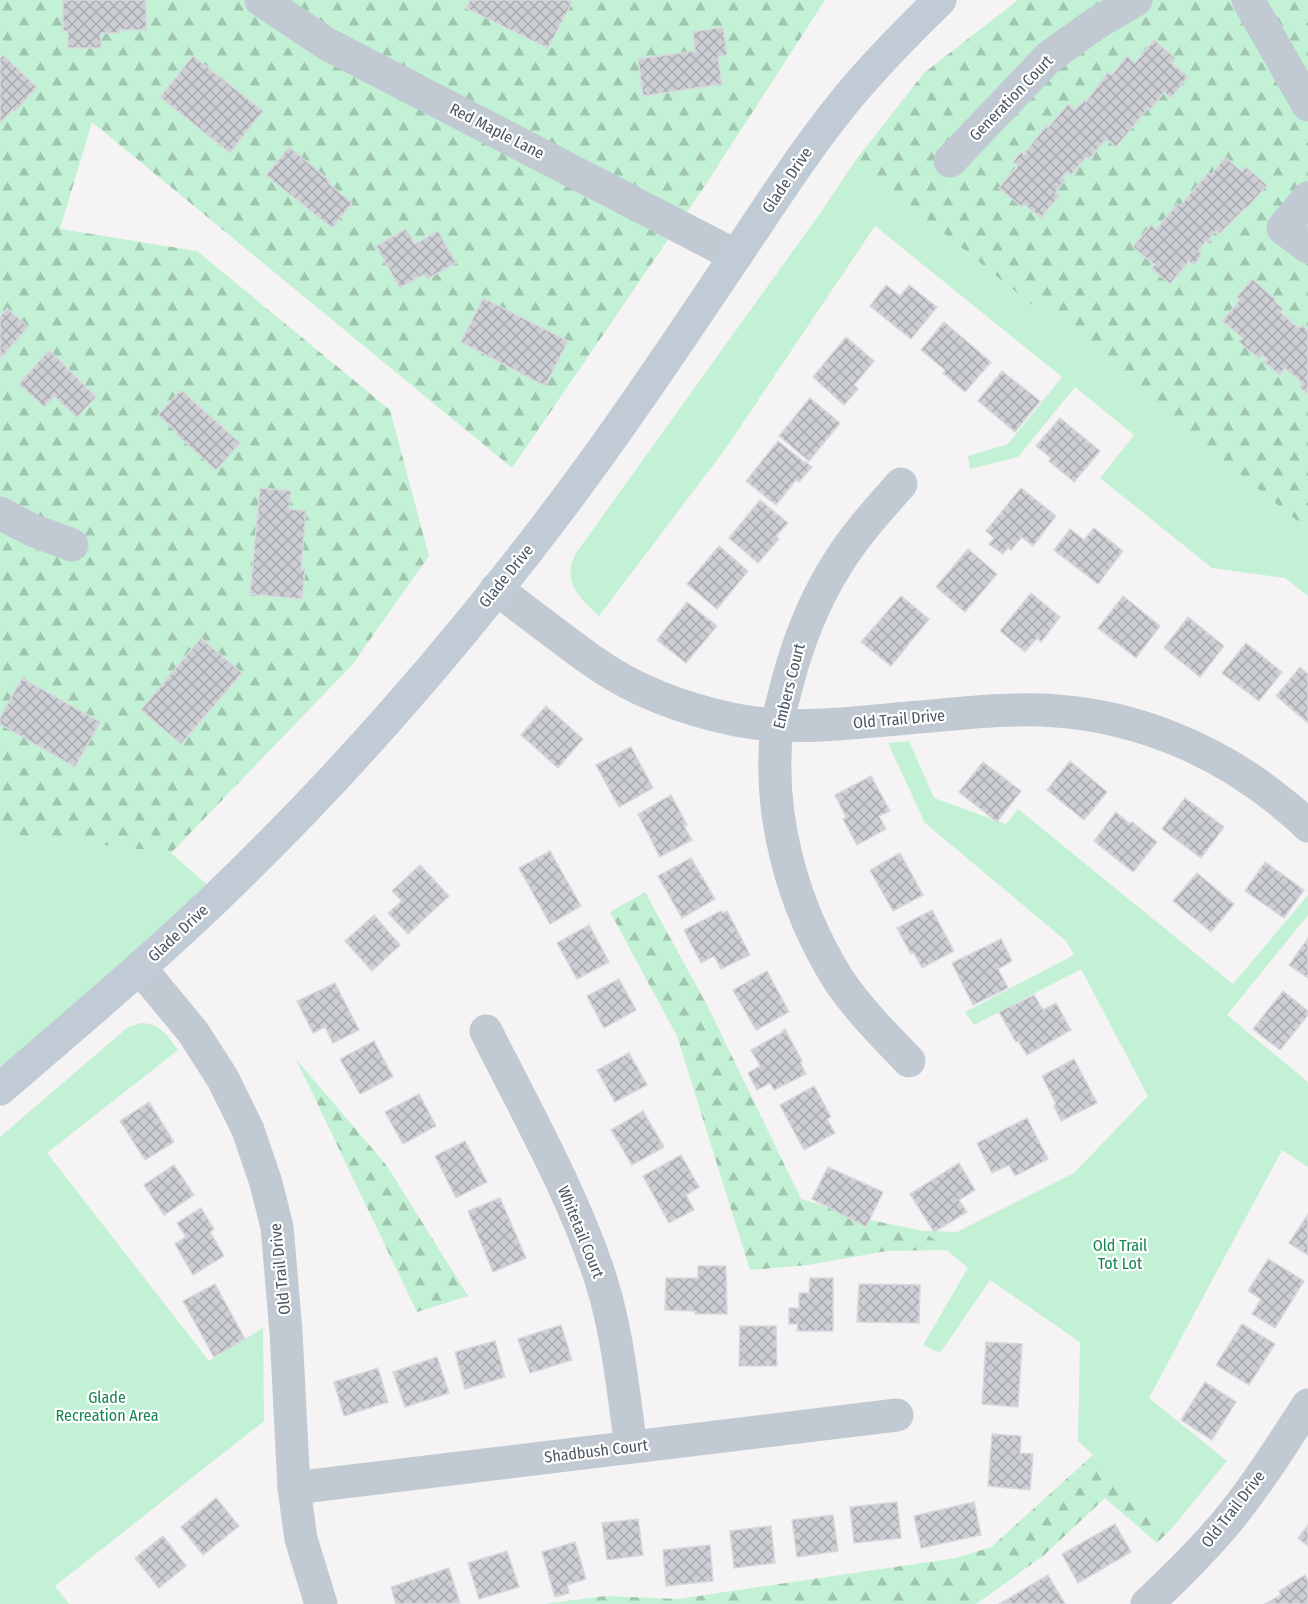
<svg xmlns="http://www.w3.org/2000/svg" width="1308" height="1604" font-family="'Fira Sans Condensed',sans-serif">
<defs>
<pattern id="forest-firs" width="22" height="20" patternUnits="userSpaceOnUse" patternTransform="scale(1.5)"><rect width="22" height="20" fill="#c3f1d5"/><path d="M5 1l3.5 6h-7zM16 11l3.5 6h-7z" fill="#a0c6b0"/></pattern>
<pattern id="building-cross-hatch" width="8" height="8" patternUnits="userSpaceOnUse" patternTransform="scale(1.5)"><rect width="8" height="8" fill="#cdcfd5"/><path d="M0 0l8 8M0 8l8-8" fill="none" stroke="#a8abb0"/></pattern>
</defs>
<rect width="100%" height="100%" fill="#f5f3f3"/>
<g fill="url(#forest-firs)">
<path d="M0,0H825L706,184L512,468L92,122L60,229L197,251L390,410L429,556L352,665L171,853L0,833Z"/>
<path d="M1018,0H1308V530L855,161L924,73Z"/>
<path d="M645,892L708,1007L801,1199L870,1220L924,1231L947,1250L887,1251L808,1265L750,1270L677,1036L610,912Z"/>
<path d="M296,1059L387,1166L468,1296L417,1312Z"/>
<path d="M1093,1455L1172,1528L1157,1543L1105,1498L1043,1556L976,1604H545L605,1596L678,1599L956,1558L991,1547Z"/>
</g>
<g fill="#c3f1d5">
<path d="M855,161L1308,530V596L1285,578L1212,568L1100,478L1134,435L1075,387L1018,457L970,469L968,456L1008,444L1062,377L875,226L726,448L599,616C580,599 561,581 576,553L823,209Z"/>
<path d="M909,741L934,798L1006,824L1018,809L1233,984L1308,895V915L1227,1015L1308,1082V1167L1282,1150L1149,1398L1227,1461L1172,1528L1078,1441L1080,1342L990,1280L940,1353L923,1345L968,1268L924,1231L957,1232L1074,1173L1148,1096L1081,969L974,1025L965,1012L1074,955L1066,941L925,823L888,743Z"/>
<path d="M0,833L171,853L219,895L0,1083Z"/>
<path d="M140,1023C160,1023 168,1036 178,1050L47,1153L209,1361L263,1328L264,1421L55,1586L69,1604H0V1137L127,1028Z"/>
</g>
<g fill="url(#building-cross-hatch)" stroke="#d7d9de" stroke-width="1.5">
<path d="M63,0H146V30H120L119,33H101V48H68V31H63Z"/>
<path d="M470,0H568L572,2L548,48L466,8Z"/>
<path d="M723,27L727,55L718,57L722,84L643,96L638,59L695,51L693,32Z"/>
<path d="M1154,40L1175,58L1171,63L1188,77L1171,98L1164,92L1150,110L1148,108L1116,147L1106,139L1089,159L1086,157L1071,175L1066,172L1062,177L1065,180L1055,193L1059,196L1041,218L1024,204L1022,207L999,188L1018,165L1013,162L1021,152L1024,154L1046,126L1048,128L1068,104L1075,110L1084,100L1086,102L1108,72L1112,75L1127,56L1135,63Z"/>
<path d="M3,55L37,87L15,111L13,109L0,123V58Z"/>
<path d="M193,56L263,111L230,153L160,97Z"/>
<path d="M289,147L330,181L328,183L352,203L332,228L266,175Z"/>
<path d="M1225,157L1242,172L1246,167L1267,185L1246,209L1245,208L1219,234L1216,231L1209,239L1212,242L1210,244L1206,241L1198,251L1202,255L1194,265L1189,261L1170,284L1151,268L1155,265L1133,247L1151,225L1156,230L1177,204L1180,206L1208,173L1211,175Z"/>
<path d="M406,229L415,244L438,231L456,263L427,279L424,274L400,288L376,246Z"/>
<path d="M1252,279L1275,299L1274,301L1283,309L1280,312L1289,320L1292,319L1290,321L1299,328L1302,325L1308,330V394L1299,387L1302,383L1285,368L1280,375L1264,362L1267,359L1262,355L1259,358L1239,342L1243,338L1222,321L1240,300L1237,297Z"/>
<path d="M886,285L900,296L909,285L937,307L911,339L870,306Z"/>
<path d="M483,298L568,341L545,386L461,342Z"/>
<path d="M7,308L28,327L0,359V317Z"/>
<path d="M944,322L991,362L965,392L943,373L945,370L921,350Z"/>
<path d="M846,337L874,361L854,385L858,389L844,405L813,377Z"/>
<path d="M49,350L96,397L77,417L54,396L44,407L19,384Z"/>
<path d="M1002,371L1040,401L1015,432L978,401Z"/>
<path d="M181,390L240,443L216,470L176,434L178,433L158,415Z"/>
<path d="M810,398L840,423L809,461L779,436Z"/>
<path d="M1060,418L1100,451L1074,482L1049,461L1051,458L1036,446Z"/>
<path d="M778,441L805,463L806,462L812,467L799,482L796,480L776,505L746,481Z"/>
<path d="M260,488L291,491L289,509L306,511L301,569L305,570L302,599L250,594Z"/>
<path d="M1021,488L1056,516L1033,546L1022,537L1011,550L1008,548L1003,554L989,544L994,538L986,531Z"/>
<path d="M760,500L788,523L776,536L779,539L758,563L729,538Z"/>
<path d="M1094,528L1123,551L1098,584L1054,550L1070,529L1084,540Z"/>
<path d="M719,546L748,571L717,609L687,584Z"/>
<path d="M968,549L997,574L965,612L936,587Z"/>
<path d="M1031,593L1060,617L1041,642L1037,638L1025,652L1000,631Z"/>
<path d="M901,596L929,619L891,666L861,642Z"/>
<path d="M1123,596L1160,626L1136,658L1098,628Z"/>
<path d="M687,602L717,626L686,663L657,640Z"/>
<path d="M1188,617L1224,646L1200,677L1164,648Z"/>
<path d="M201,638L242,673L181,744L141,710Z"/>
<path d="M1246,643L1282,672L1259,701L1222,673Z"/>
<path d="M1300,667L1308,674V723L1276,696Z"/>
<path d="M22,678L100,722L75,767L0,724V718Z"/>
<path d="M546,706L583,739L558,768L521,735Z"/>
<path d="M631,747L653,788L619,807L596,765Z"/>
<path d="M1070,761L1107,792L1084,820L1047,790Z"/>
<path d="M983,762L1021,791L997,822L959,792Z"/>
<path d="M871,776L890,811L879,816L886,829L857,845L843,819L846,817L835,795Z"/>
<path d="M671,795L687,825L684,826L692,840L660,857L638,814Z"/>
<path d="M1185,798L1224,827L1201,858L1162,829Z"/>
<path d="M1116,812L1130,824L1132,822L1157,842L1133,872L1094,841Z"/>
<path d="M550,851L581,906L550,924L519,868Z"/>
<path d="M900,853L923,895L893,911L870,870Z"/>
<path d="M691,858L715,899L682,918L658,876Z"/>
<path d="M1265,862L1304,890L1284,918L1245,891Z"/>
<path d="M420,865L449,896L408,934L388,913L402,901L392,891Z"/>
<path d="M1197,873L1234,904L1211,932L1173,901Z"/>
<path d="M932,910L954,951L922,968L914,953L911,954L897,928Z"/>
<path d="M721,911L722,913L727,911L750,955L721,969L714,956L701,963L684,930Z"/>
<path d="M374,915L400,945L372,971L345,941Z"/>
<path d="M589,925L609,962L577,979L557,943Z"/>
<path d="M1308,938V978L1289,965Z"/>
<path d="M1001,939L1012,961L998,969L1008,988L973,1005L952,963Z"/>
<path d="M767,971L789,1012L756,1030L733,990Z"/>
<path d="M619,979L636,1010L604,1028L587,996Z"/>
<path d="M335,983L359,1030L333,1043L325,1027L313,1033L297,1001Z"/>
<path d="M1283,991L1308,1011V1015L1280,1050L1253,1029Z"/>
<path d="M1034,995L1043,1010L1056,1003L1071,1030L1027,1055L1018,1041L1016,1042L999,1012Z"/>
<path d="M785,1029L802,1061L800,1062L806,1074L774,1090L770,1083L757,1090L748,1073L760,1066L751,1050L783,1032L782,1031Z"/>
<path d="M374,1041L393,1077L360,1094L340,1059Z"/>
<path d="M629,1053L647,1085L615,1102L597,1070Z"/>
<path d="M1074,1059L1097,1103L1061,1121L1054,1106L1056,1104L1042,1076Z"/>
<path d="M814,1086L831,1117L827,1119L835,1133L804,1150L780,1105Z"/>
<path d="M419,1094L436,1126L403,1144L385,1112Z"/>
<path d="M149,1102L174,1142L145,1160L120,1121Z"/>
<path d="M643,1111L664,1147L632,1165L611,1130Z"/>
<path d="M1027,1118L1048,1159L1015,1176L1009,1165L992,1173L977,1143Z"/>
<path d="M465,1141L487,1182L456,1198L435,1156Z"/>
<path d="M681,1155L699,1187L686,1195L694,1210L669,1223L643,1176Z"/>
<path d="M959,1163L975,1190L959,1200L967,1212L934,1232L910,1194Z"/>
<path d="M174,1165L194,1195L164,1215L144,1185Z"/>
<path d="M828,1167L883,1192L866,1227L812,1199Z"/>
<path d="M500,1198L526,1258L493,1272L468,1211Z"/>
<path d="M201,1208L214,1229L210,1232L224,1256L193,1275L175,1244L186,1237L177,1223Z"/>
<path d="M1308,1214V1255L1289,1243Z"/>
<path d="M1268,1259L1304,1281L1275,1328L1252,1314L1261,1299L1248,1291Z"/>
<path d="M698,1266H726L727,1314H695V1311L665,1310L666,1278H698Z"/>
<path d="M810,1278H833V1331H797L798,1324H789V1308H799V1293H809Z"/>
<path d="M215,1284L245,1339L214,1357L183,1301Z"/>
<path d="M859,1284L920,1285L919,1323L857,1322Z"/>
<path d="M1242,1324L1275,1344L1249,1385L1216,1365Z"/>
<path d="M561,1325L572,1360L530,1373L518,1339Z"/>
<path d="M740,1326H776L777,1366H739Z"/>
<path d="M495,1341L505,1377L465,1389L455,1352Z"/>
<path d="M986,1342L1022,1344L1018,1407L982,1404Z"/>
<path d="M437,1357L449,1393L405,1407L393,1372Z"/>
<path d="M378,1368L388,1402L344,1416L334,1382Z"/>
<path d="M1205,1382L1236,1402L1212,1440L1181,1420Z"/>
<path d="M992,1434L1021,1436L1020,1453L1033,1454L1030,1490L988,1486Z"/>
<path d="M216,1498L239,1526L203,1555L181,1527Z"/>
<path d="M897,1502L901,1538L854,1543L850,1507Z"/>
<path d="M974,1502L981,1535L921,1548L914,1516Z"/>
<path d="M833,1515L838,1551L797,1557L792,1520Z"/>
<path d="M638,1519L643,1555L607,1560L602,1523Z"/>
<path d="M1115,1524L1131,1552L1078,1583L1062,1554Z"/>
<path d="M1308,1525V1546L1298,1538Z"/>
<path d="M771,1526L775,1563L734,1568L730,1531Z"/>
<path d="M163,1536L186,1566L159,1588L135,1558Z"/>
<path d="M575,1542L586,1579L567,1585L569,1593L555,1597L542,1552Z"/>
<path d="M710,1545L713,1581L666,1586L663,1550Z"/>
<path d="M507,1551L519,1587L479,1599L468,1563Z"/>
<path d="M449,1568L460,1603L396,1604L391,1587Z"/>
<path d="M1048,1575L1065,1604H999Z"/>
<path d="M1305,1575L1308,1580V1604H1265L1281,1595L1279,1591Z"/>
</g>
<g fill="none" stroke-linecap="round" stroke-linejoin="round">
<g stroke="#c1cad2" stroke-width="33">
<path d="M261,0L327,44L736,256"/>
<path d="M1248,0L1308,105"/>
<path d="M950,161L1049,57L1095,24L1136,0"/>
<path d="M1308,198L1283,228L1308,247"/>
<path d="M901,484C878,510 854,536 836,566C811,606 795,650 784,696C781,706 778,717 777,727C767,814 792,905 838,979C858,1009 884,1035 909,1061"/>
<path d="M0,513L32,530L72,545"/>
<path d="M496,589C529,613 561,639 594,662C635,691 687,710 736,720C793,731 851,723 908,718C958,714 1008,707 1057,711C1137,717 1215,749 1277,799C1288,808 1299,816 1308,826"/>
<path d="M140,968L193,1032L223,1079L248,1130L266,1183L277,1227L286,1332L294,1488L301,1539L321,1604"/>
<path d="M486,1031C526,1111 574,1196 601,1280C618,1334 623,1391 631,1447"/>
<path d="M294,1488L897,1415"/>
<path d="M1147,1604C1174,1579 1200,1553 1224,1525C1255,1488 1281,1446 1308,1405"/>
</g>
<path stroke="#c1cbd6" stroke-width="33" d="M0,1089C73,1026 147,964 217,897C339,780 452,651 554,516C618,432 677,343 737,254C771,204 803,153 841,106C871,68 905,34 940,0"/>
</g>
<g text-anchor="middle" dominant-baseline="central" stroke-width="4.5" stroke-linejoin="round" paint-order="stroke">
<g font-size="16" fill="#4a5661" stroke="#fff">
<text transform="translate(1011 98) rotate(-46)">Generation Court</text>
<text transform="translate(497 131) rotate(27)">Red Maple Lane</text>
<text transform="translate(787 180) rotate(-56)">Glade Drive</text>
<text transform="translate(506 576) rotate(-51)">Glade Drive</text>
<text transform="translate(789 686) rotate(-76)">Embers Court</text>
<text transform="translate(899 719) rotate(-5)">Old Trail Drive</text>
<text transform="translate(178 933) rotate(-43)">Glade Drive</text>
<text transform="translate(581 1232) rotate(68)">Whitetail Court</text>
<text transform="translate(280 1269) rotate(-96)">Old Trail Drive</text>
<text transform="translate(596 1451) rotate(-7)">Shadbush Court</text>
<text transform="translate(1233 1509) rotate(-52)">Old Trail Drive</text>
</g>
<g font-size="16" fill="#17864f" stroke="#fff">
<text x="1120" y="1245">Old Trail<tspan x="1120" dy="18">Tot Lot</tspan></text>
<text x="107" y="1397">Glade<tspan x="107" dy="18">Recreation Area</tspan></text>
</g>
</g>
</svg>
